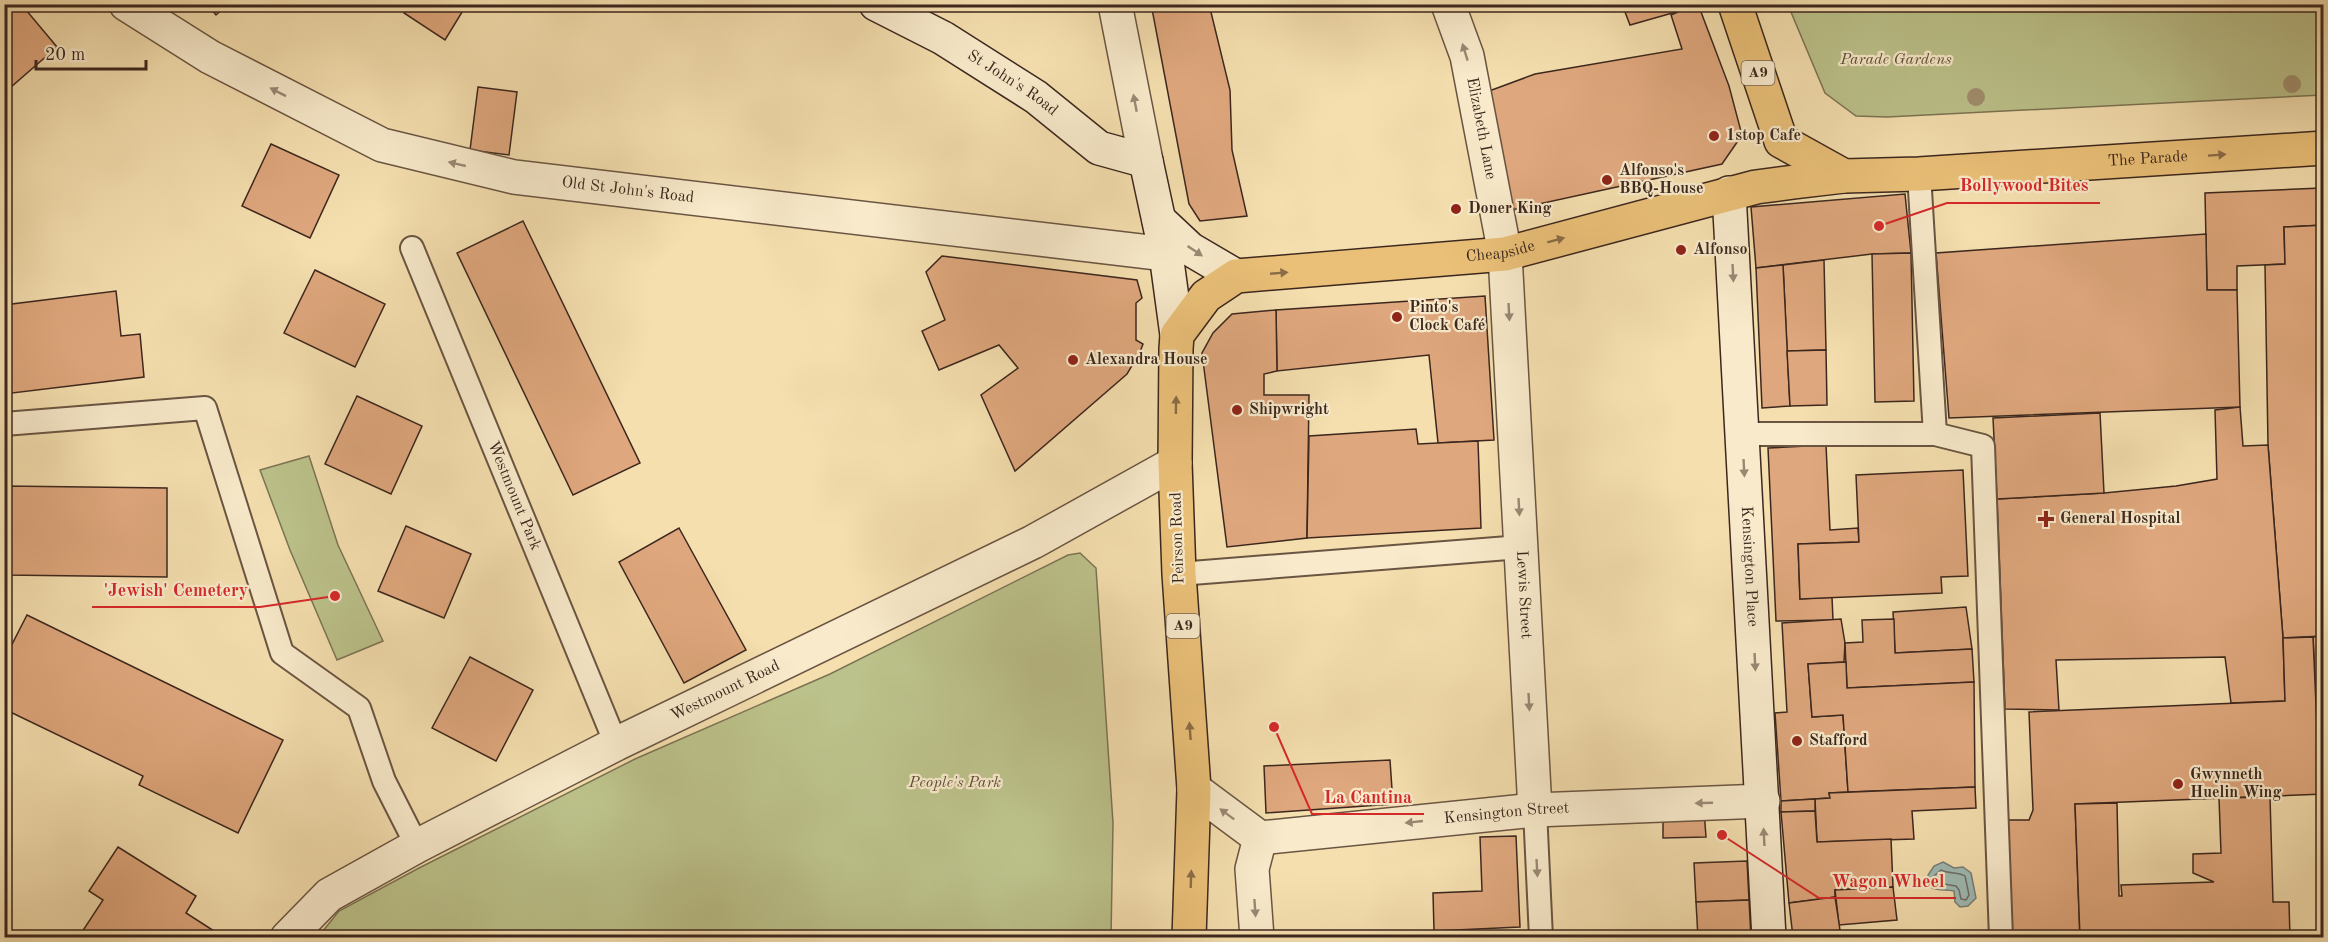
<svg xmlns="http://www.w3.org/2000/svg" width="2328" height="942" font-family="'Old Standard TT',serif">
<rect width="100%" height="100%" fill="#f5dfaf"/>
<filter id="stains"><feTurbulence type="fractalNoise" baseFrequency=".00333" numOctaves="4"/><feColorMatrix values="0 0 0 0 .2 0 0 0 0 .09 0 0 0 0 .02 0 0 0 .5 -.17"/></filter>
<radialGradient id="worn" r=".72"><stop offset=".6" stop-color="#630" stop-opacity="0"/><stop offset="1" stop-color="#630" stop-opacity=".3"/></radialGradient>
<g fill="#bcc28b" stroke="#7c7454" stroke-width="1.5">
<path d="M1788,5H2323V95L1887,117L1856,116L1825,93Z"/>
<path d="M309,456L338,545L383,641L337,660L290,550L260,470Z"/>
<path d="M1080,553L1096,568L1113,823L1111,937H318L339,911L419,868L635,759L830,674L1068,555Z"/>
</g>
<path fill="#9fbab4" stroke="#777f78" stroke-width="1.5" d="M1943,862L1954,868L1963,867L1971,873L1976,898L1968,906L1960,907L1955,902L1954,891C1946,889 1940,891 1932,888L1928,875L1934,866Z"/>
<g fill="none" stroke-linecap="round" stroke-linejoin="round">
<path stroke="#6e7069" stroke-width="1.5" d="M1941,870C1949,874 1959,872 1965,876L1969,895L1966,900L1961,899L1959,890L1956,886L1937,883L1934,876Z"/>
</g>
<g fill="#dfa77d" stroke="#3c271e" stroke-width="1.5">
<path d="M4,4H21L57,47L4,93Z"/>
<path d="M207,4H228L216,15Z"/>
<path d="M410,4H467L445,40L404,13Z"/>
<path d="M1171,4H1209L1230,90L1232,150L1247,216L1200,221L1189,204L1152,9Z"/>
<path d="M1622,4H1681L1683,10L1630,25Z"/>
<path d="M1696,4H1698L1729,86L1742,135L1722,164L1507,211L1481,94L1535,74L1682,49L1671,15Z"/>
<path d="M478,87L517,92L509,155L470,150Z"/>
<path d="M271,144L339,175L310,238L242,206Z"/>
<path d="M2321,174H2324V225L2284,227L2285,264L2237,266V290H2207L2205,193L2321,188Z"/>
<path d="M1905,194L1911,253L1872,254L1756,268L1751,207Z"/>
<path d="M523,221L640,463L573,495L457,253Z"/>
<path d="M2324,225V636L2283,638L2268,445L2265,265L2285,264L2284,227Z"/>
<path d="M2206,234L2207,290H2237L2240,407L1949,418L1936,253Z"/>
<path d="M1911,253L1914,401L1875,402L1872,254Z"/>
<path d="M942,256L1137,280L1142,298L1136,303V340L1143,344L1140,352L1127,374L1015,471L981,395L1018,368L999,345L939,370L922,331L945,320L926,272Z"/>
<path d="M1824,260L1826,350L1787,351L1783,265Z"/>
<path d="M1783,265L1790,406L1762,408L1756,268Z"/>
<path d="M315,270L385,304L355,367L284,333Z"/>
<path d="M116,291L121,336L140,334L144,377L4,394V305Z"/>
<path d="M1485,296L1494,440L1438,443L1429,355L1277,371L1276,310Z"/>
<path d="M1276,310L1277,371L1264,374V395H1309L1307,538L1227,547L1202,353L1213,333L1232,314Z"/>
<path d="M1826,350L1827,405L1790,406L1787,351Z"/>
<path d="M357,396L422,426L391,494L325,464Z"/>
<path d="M2240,407L2243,446L2268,445L2283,638L2285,701L2231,703L2225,657L2056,660L2059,710L2005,709L1997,499L2104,493L2176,486L2217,479L2215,410Z"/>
<path d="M2100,413L2104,493L1997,499L1993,418Z"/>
<path d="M1416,429L1418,444L1478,441L1481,528L1307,538L1309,436Z"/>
<path d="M1826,445L1830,530L1858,528L1859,542L1798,544L1800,599L1832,597L1833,620L1776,621L1768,448Z"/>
<path d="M1963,470L1968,576L1941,577L1942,593L1800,599L1798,544L1859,542L1856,475Z"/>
<path d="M4,486L167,488V577L4,575Z"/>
<path d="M406,526L471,554L444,618L378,591Z"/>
<path d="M679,528L746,650L684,683L619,562Z"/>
<path d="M1966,607L1972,649L1895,653L1893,612Z"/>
<path d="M27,615L283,740L238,833L139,785L143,776L4,709V660Z"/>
<path d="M1841,619L1845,643L1844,662L1808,664L1812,717L1843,715L1848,792L1829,793L1830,798L1781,801L1775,713L1787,712L1782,623Z"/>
<path d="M1894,619L1895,653L1972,649L1974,682L1847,688L1845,643L1863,642L1862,620Z"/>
<path d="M2324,636V773H2319L2313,637Z"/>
<path d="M2313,637L2319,773H2324V794L2075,804L2080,938H2008L2004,820H2029L2033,810L2029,712L2285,701L2283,638Z"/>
<path d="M470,657L533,690L496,761L432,728Z"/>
<path d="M1846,662L1847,688L1974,682L1975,787L1848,792L1843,715L1812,717L1808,664Z"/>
<path d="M1390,760L1393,804L1266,813L1264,766Z"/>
<path d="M1975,787L1976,808L1912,811L1914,839L1817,842L1815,799L1830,798L1829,793Z"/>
<path d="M2270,797L2273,902H2289L2290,938H2080L2075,804L2117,803L2119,896H2122L2121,885L2214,882L2193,873V854L2221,853L2219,798Z"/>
<path d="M1815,799V811L1781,812V801Z"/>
<path d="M1704,810L1706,837L1663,838V812Z"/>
<path d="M1815,811L1817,842L1891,839L1893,887L1835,890V897L1789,903L1781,812Z"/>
<path d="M1516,836L1520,927L1434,931L1433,893L1482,891L1480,837Z"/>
<path d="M118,847L196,896L186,913L225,938H78L103,900L89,891Z"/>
<path d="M1747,861L1749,900L1696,902L1694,863Z"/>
<path d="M1893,887L1897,920L1839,925L1835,890Z"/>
<path d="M1835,897L1840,930L1793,937L1789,903Z"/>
<path d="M1749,900L1751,938H1698L1696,902Z"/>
</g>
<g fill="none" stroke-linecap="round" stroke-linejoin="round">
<defs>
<g id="lane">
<path d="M1919,174L1935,434"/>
<path id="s1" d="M412,248L616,744"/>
<path d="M4,424L205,408L282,653L359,708L384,781L417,846"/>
<path d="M1742,434H1935L1983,446L2001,938"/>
<path d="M1179,574L1521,547"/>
<path d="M1535,810L1541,938"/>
</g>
<g id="street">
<path id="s2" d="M126,4L210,57L382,145L514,177L1166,254"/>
<path d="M1115,4L1146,161"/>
<path id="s3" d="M1448,4L1467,56L1505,254L1535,810"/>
<path id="s4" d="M1194,789L1260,838L1535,810L1763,801"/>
<path id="s5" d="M287,938L329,895L417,846L616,744L1033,542L1175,463"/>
<path d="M1257,938L1252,869L1260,838"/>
</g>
<g id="secondary">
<path id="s6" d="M876,4L943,38L1036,97L1099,148L1146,161L1166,254L1177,335"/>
<path id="s7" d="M1729,193L1769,938"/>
<path d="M1159,220L1190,249L1236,276"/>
</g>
<g id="primary">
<path d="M1735,4L1781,141L1844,176"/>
<path id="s8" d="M1189,938L1194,789L1179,574L1175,463L1176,349L1177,335L1206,296L1236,276L1505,254L1756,187L1794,182L1844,176L1919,174L2324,148"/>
</g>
</defs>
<use href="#lane" stroke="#6a5542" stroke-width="26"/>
<use href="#street" stroke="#6a5542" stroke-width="36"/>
<use href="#secondary" stroke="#3c271e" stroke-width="36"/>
<use href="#primary" stroke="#3c271e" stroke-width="36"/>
<use href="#lane" stroke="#f8eacb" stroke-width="22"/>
<use href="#street" stroke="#f8eacb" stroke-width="33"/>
<use href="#secondary" stroke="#f8eacb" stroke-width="33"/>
<use href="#primary" stroke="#eac078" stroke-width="33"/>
</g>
<g fill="#a18f6e">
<circle cx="2292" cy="84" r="9"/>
<circle cx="1976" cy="97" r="9"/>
</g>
<defs><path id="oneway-solid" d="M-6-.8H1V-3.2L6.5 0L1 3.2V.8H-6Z" transform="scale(1.5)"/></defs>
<g fill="#9a8874">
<use href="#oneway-solid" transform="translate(1465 52) rotate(-107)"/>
<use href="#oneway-solid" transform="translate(278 92) rotate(-153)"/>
<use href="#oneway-solid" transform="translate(1135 103) rotate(-101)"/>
<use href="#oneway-solid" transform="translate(457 164) rotate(-167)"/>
<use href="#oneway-solid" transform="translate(1195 251) rotate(34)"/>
<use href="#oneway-solid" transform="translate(1733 273) rotate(87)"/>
<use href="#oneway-solid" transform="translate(1509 312) rotate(87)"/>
<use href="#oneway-solid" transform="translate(1744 468) rotate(87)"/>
<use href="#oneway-solid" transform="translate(1519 507) rotate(87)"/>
<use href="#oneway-solid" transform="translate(1755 662) rotate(87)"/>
<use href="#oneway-solid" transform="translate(1529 702) rotate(87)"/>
<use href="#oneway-solid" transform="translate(1704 803) rotate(178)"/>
<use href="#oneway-solid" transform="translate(1227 814) rotate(-143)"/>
<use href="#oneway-solid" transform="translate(1414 822) rotate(174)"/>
<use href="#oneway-solid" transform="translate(1764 837) rotate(-93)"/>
<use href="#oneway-solid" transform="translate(1537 868) rotate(87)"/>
<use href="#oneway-solid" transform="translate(1255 908) rotate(86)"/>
</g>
<g fill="#8a6c46">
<use href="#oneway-solid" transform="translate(2217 155) rotate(-4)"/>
<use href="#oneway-solid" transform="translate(1556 240) rotate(-15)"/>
<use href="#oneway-solid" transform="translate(1279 273) rotate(-5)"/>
<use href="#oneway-solid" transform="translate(1176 405) rotate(-89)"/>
<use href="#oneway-solid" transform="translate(1190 731) rotate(-94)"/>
<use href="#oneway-solid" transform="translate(1191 879) rotate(-88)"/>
</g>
<g fill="#8f2418" stroke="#f8eacb" stroke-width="2">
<circle cx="1714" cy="136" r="6"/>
<circle cx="1607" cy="180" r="6"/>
<circle cx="1456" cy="209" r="6"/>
<circle cx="1681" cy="250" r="6"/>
<circle cx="1397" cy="317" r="6"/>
<circle cx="1073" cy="360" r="6"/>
<circle cx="1237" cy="410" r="6"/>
<path d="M2043 510h6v6h6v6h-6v6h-6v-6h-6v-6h6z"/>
<circle cx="1797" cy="741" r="6"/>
<circle cx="2178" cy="784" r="6"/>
</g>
<g text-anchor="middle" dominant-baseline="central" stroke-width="4.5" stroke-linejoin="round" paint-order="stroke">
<g fill="#f8eacb" stroke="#746252" stroke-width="1.5">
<rect x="1741.5" y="61" width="33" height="24" rx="4.5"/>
<rect x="1166.5" y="614" width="33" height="24" rx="4.5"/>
</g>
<g font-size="15" font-weight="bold" fill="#3c271e">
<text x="1758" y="73">A9</text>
<text x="1183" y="626">A9</text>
</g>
<g font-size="16" font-style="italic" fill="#5c4e39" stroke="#f8eacb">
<text x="1896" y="60">Parade Gardens</text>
<text x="955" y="783">People's Park</text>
</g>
<g font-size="16" fill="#3c271e" stroke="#f8eacb">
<text stroke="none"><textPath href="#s6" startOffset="158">St John's Road</textPath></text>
<text stroke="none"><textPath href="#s3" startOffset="129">Elizabeth Lane</textPath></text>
<text stroke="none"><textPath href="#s8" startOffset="1611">The Parade</textPath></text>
<text stroke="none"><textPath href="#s2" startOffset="543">Old St John's Road</textPath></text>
<text stroke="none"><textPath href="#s8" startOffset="954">Cheapside</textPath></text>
<text stroke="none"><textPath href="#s1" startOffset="268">Westmount Park</textPath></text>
<text transform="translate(1178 538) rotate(-92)">Peirson Road</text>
<text stroke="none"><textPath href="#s7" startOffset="374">Kensington Place</textPath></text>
<text stroke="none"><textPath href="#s3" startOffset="598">Lewis Street</textPath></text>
<text stroke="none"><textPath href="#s5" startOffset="506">Westmount Road</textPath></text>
<text stroke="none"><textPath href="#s4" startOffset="330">Kensington Street</textPath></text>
</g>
<g font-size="16" font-weight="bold" fill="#3c271e" stroke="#f8eacb" text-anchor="start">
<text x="1726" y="136">1stop Cafe</text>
<text x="1619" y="171">Alfonso's<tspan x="1619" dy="18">BBQ-House</tspan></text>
<text x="1468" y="209">Doner King</text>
<text x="1693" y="250">Alfonso</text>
<text x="1409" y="308">Pinto's<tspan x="1409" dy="18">Clock Café</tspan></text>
<text x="1085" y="360">Alexandra House</text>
<text x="1249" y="410">Shipwright</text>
<text x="2060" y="519">General Hospital</text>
<text x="1809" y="741">Stafford</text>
<text x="2190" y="775">Gwynneth<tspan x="2190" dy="18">Huelin Wing</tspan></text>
</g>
</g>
<path fill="none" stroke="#d62828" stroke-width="2" d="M1879 226L1947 203H2100M335 596L260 607H92M1274 727L1312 814H1424M1722 835L1819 898H1956"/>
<g fill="#d62828" stroke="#f8eacb" stroke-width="2">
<circle cx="1879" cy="226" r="6"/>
<circle cx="335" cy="596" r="6"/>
<circle cx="1274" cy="727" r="6"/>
<circle cx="1722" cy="835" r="6"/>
</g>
<g font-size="18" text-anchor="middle" font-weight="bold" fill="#d62828" stroke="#f8eacb" stroke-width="4.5" stroke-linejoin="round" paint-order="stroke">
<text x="2024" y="191">Bollywood Bites</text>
<text x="176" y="596">'Jewish' Cemetery</text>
<text x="1368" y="803">La Cantina</text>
<text x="1888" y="887">Wagon Wheel</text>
</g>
<rect width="2328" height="942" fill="none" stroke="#f5dfaf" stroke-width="24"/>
<rect x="6" y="6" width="2316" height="930" fill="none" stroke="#3c271e" stroke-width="3"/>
<rect x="12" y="12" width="2304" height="918" fill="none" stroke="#3c271e" stroke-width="1.5"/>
<path d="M36 60v9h110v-9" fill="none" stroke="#3c271e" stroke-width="3"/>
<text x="45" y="60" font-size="18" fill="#3c271e" stroke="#f8eacb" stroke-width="4.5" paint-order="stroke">20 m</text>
<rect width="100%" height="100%" filter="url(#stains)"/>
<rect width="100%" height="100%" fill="url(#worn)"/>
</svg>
